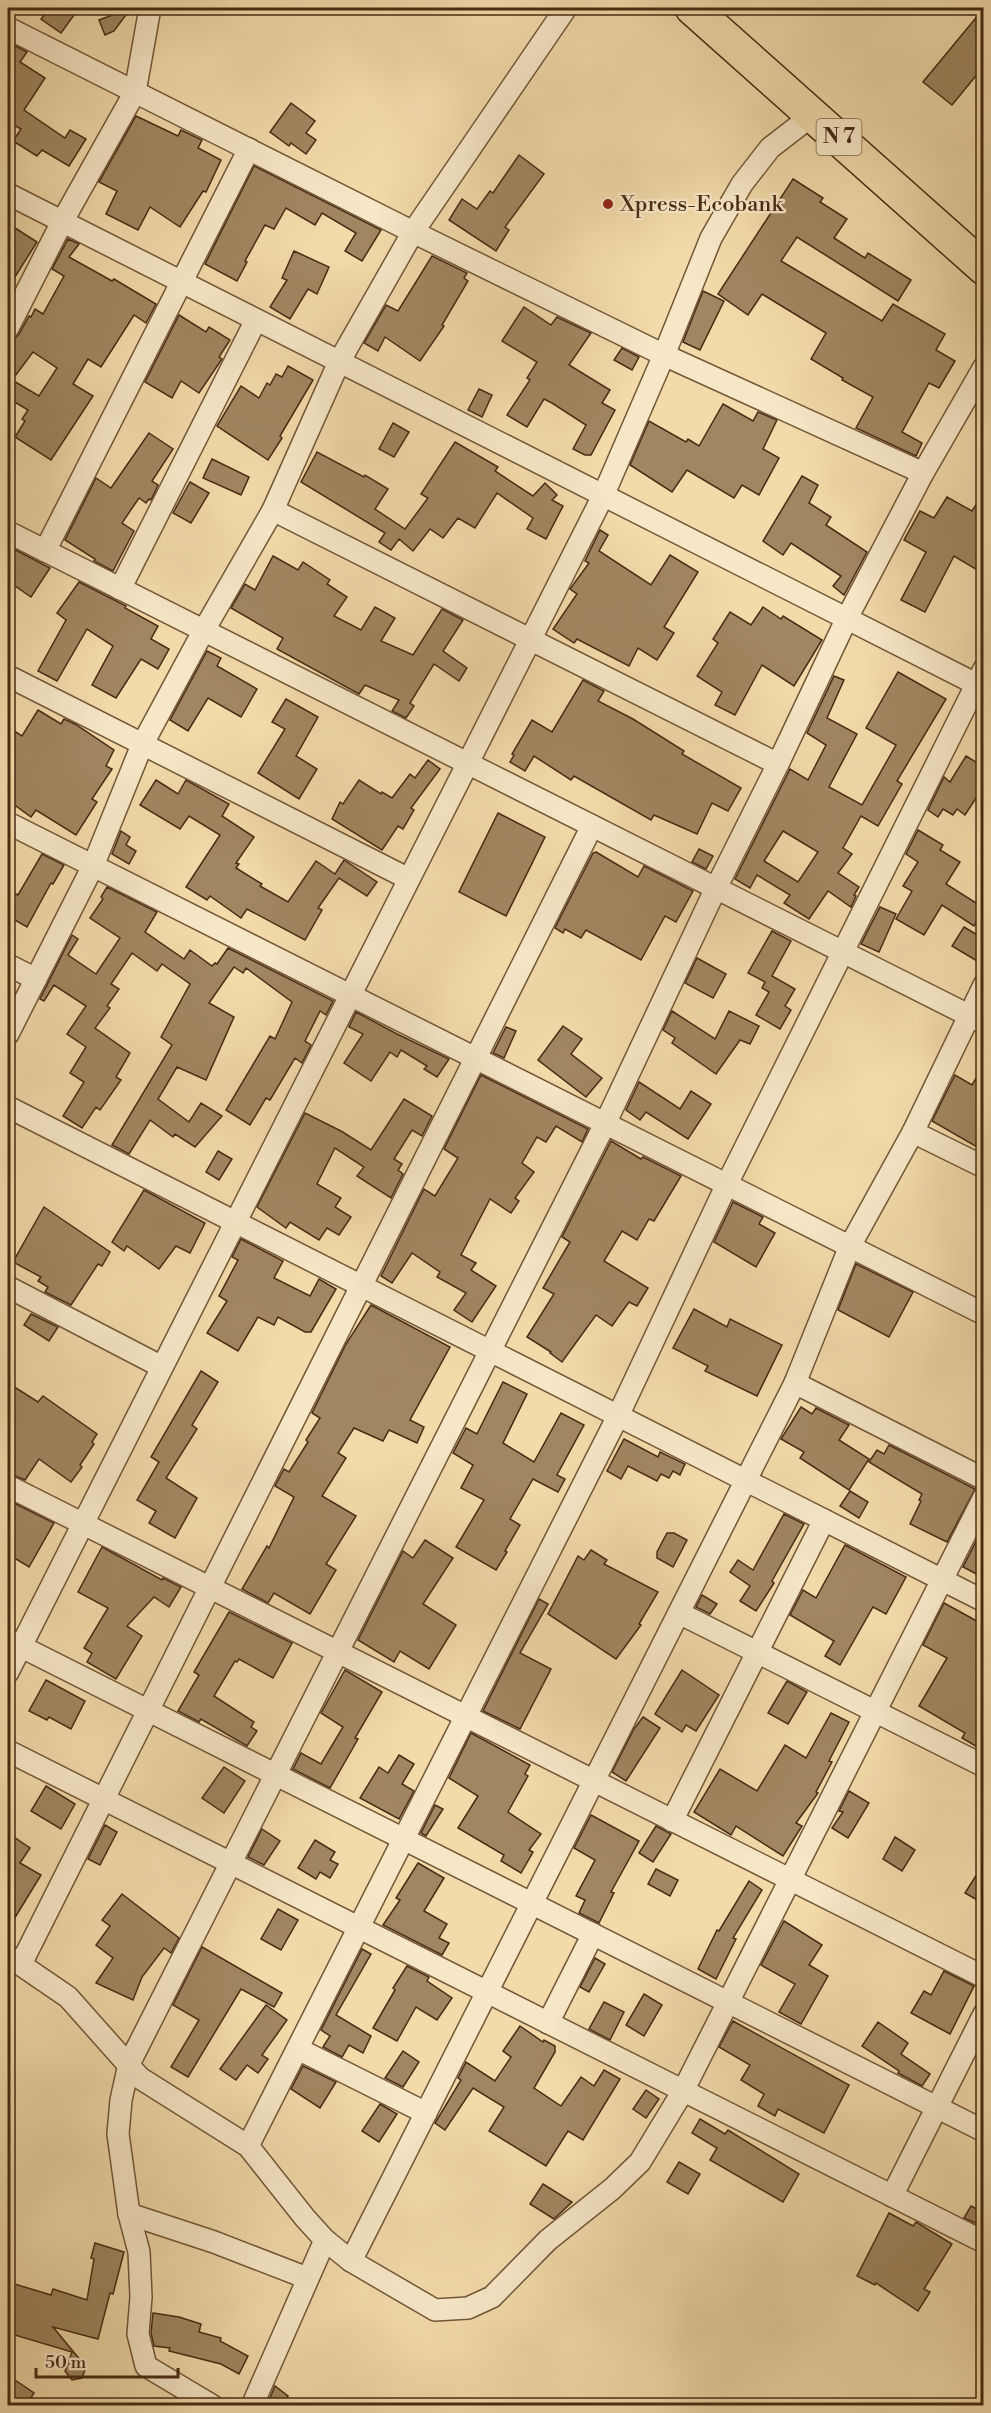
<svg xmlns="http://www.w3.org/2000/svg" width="991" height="2413" font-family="'Libre Bodoni',serif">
<rect width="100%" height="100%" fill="#f2daa9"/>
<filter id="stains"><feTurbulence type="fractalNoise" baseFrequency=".00333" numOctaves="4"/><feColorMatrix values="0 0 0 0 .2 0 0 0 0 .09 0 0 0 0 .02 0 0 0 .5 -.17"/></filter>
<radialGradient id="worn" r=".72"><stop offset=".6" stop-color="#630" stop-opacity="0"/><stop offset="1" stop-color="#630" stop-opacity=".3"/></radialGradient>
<g fill="#a08661" stroke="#472b14" stroke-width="1.5" fill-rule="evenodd">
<path d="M50,8H79L61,33L41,19Z"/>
<path d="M131,8L114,31L105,35L99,20Z"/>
<path d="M984,8V66L952,105L923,82Z"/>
<path d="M10,43L27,52L20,62L45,78L24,110L65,138L70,130L86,139L69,166L42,150L37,156L13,141L21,129L14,125L8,134V47Z"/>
<path d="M291,103L315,121L306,133L316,140L306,154L291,143L289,146L270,132Z"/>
<path d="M136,116L178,136L181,130L202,140L198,148L221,160L206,192L203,191L180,227L150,207L138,230L106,214L117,191L99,182Z"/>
<path d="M519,155L544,174L505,227L509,230L496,251L449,220L462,199L477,209L490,191L493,193Z"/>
<path d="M254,166L381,230L362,261L345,251L356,233L322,213L315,225L286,208L274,229L265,225L245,261L247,262L237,281L205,264Z"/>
<path d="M793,179L823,198L820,202L847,219L834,238L865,258L868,253L911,280L898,301L797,237L781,261L882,321L893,304L945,334L936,350L955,361L939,388L929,383L902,432L922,443L916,456L856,428L873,397L842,380L843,378L811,359L826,333L762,294L748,315L718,294Z"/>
<path d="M15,228L37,242L8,288V241Z"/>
<path d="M68,239L79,244L69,257L112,281L114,279L156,304L146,323L134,315L101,367L88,359L73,384L93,396L51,460L15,437L25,421L22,419L28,410L8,398V341L14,339L19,334L29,316L31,317L35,309L43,314L64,276L52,269ZM33,352L57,368L39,396L12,380Z"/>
<path d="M294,251L329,267L317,294L308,289L290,319L270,307L287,280L282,278Z"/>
<path d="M432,256L467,273L464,278L468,281L442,325L444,326L420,361L385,337L378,351L364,343L386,305L398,311Z"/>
<path d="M703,291L724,301L700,350L683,342Z"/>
<path d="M524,307L551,325L557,317L591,333L569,365L610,390L602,403L615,410L591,455H585L573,449L586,425L552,403L544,399L527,427L507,415L530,380L527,378L537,362L502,341Z"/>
<path d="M179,315L206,332L209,327L230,340L219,357L222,359L199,393L181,381L172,398L145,382Z"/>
<path d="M622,348L639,357L632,370L614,360Z"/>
<path d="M288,366L313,380L280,436L282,438L268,460L217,426L241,386L259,398L267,383L270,385L276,374L282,377Z"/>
<path d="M479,389L492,395L482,417L468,410Z"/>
<path d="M723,404L753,421L758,412L777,420L763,449L779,458L759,495L742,485L734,498L687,470L672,492L630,465L649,421L686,442L688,439L699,446Z"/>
<path d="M393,423L409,432L394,457L379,449Z"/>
<path d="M149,433L173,449L152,481L158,485L151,500L149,499L146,503L139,498L122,523L134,531L113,571L94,561L95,559L65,540L96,478L111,488Z"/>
<path d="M455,442L498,467L495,471L533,496L545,483L557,495L552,500L563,506L546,539L527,529L533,518L497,493L475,528L458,518L443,538L430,529L413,551L399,539L391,550L379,542L385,533L301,482L317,452L364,477L365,475L388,489L375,509L405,529L428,498L421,494Z"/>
<path d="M212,459L249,477L241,495L203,478Z"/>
<path d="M802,476L818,485L809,503L831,517L826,525L867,552L844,595L833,586L841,576L791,543L783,555L763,541Z"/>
<path d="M190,482L209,493L191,523L173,513Z"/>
<path d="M984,492V574L954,556L925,612L901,600L926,552L904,540L920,511L934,518L947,497L972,511Z"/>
<path d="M600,530L608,535L599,551L651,585L670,555L698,572L664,627L674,633L657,660L638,648L629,666L577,639L574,643L553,629L577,594L570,589L589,563L585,561Z"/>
<path d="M8,546L50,568L31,597L8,581Z"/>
<path d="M273,556L298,570L303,562L330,580L327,584L347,597L334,616L361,630L375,607L395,618L381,641L413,655L442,609L463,620L443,651L467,668L459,681L434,664L410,703L414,706L406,718L392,711L399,700L365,685L359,694L277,649L283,638L231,608L245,584L255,590Z"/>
<path d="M79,582L126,606L125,608L158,626L151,639L169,649L158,669L141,659L116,698L92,685L113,646L87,629L57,681L38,671L66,620L57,613Z"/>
<path d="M763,607L781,619L783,616L822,640L794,686L762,665L735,715L715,705L722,692L697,676L718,643L713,639L730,612L751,625Z"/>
<path d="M207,651L221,658L217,666L257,689L241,717L208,698L188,731L170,720Z"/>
<path d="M898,672L946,699L897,781L902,784L878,826L861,816L843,848L852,854L838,873L859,887L854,895L856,896L851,907L828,891L809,919L784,903L790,895L757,875L750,888L735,879L790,769L808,780L826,745L807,733L834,676L844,680L827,718L857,734L829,787L862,805L896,745L866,728ZM783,831L818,852L798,882L764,861Z"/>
<path d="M583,680L604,691L598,701L633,719L684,751L682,754L741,788L728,811L712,803L697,834L654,815L651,820L574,776L571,780L534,756L525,771L510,762L514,755L512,754L532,720L552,732Z"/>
<path d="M286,699L318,717L296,756L317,769L299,799L258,773L285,729L272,722Z"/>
<path d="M38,710L61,724L64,719L75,724L114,750L106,766L112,769L92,799L97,802L76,835L36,810L31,817L8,800V727L22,736Z"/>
<path d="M966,756L984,767V786L965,815L957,809L953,815L943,809L938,817L928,810L944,777L950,782Z"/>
<path d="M428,760L440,769L411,808L414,810L403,829L398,826L382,850L332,819L340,802L343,804L359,780L381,794L382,792L392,798L410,774L415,778Z"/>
<path d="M156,780L178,794L186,780L229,804L222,816L254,837L236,863L239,864L236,868L262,884L260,886L288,902L316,861L335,874L344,860L377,882L367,896L339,878L318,908L322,910L305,940L247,909L241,918L210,896L207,900L186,887L220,835L189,816L180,829L140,805Z"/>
<path d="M498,813L545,837L506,916L459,892Z"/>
<path d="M918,830L943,845L940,850L960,862L946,884L984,908L974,926L942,905L924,935L896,919L912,891L903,886L918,862L906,854Z"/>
<path d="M121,831L130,837L126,845L136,851L129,864L112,854Z"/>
<path d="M699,849L713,856L706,869L692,862Z"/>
<path d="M596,852L638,877L644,866L693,891L676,922L665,916L641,960L586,930L581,938L565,929L563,933L555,928L593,853Z"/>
<path d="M42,854L64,865L53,884L51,883L27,927L8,916V890L18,895Z"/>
<path d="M107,887L157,912L145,932L184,959L190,950L212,966L215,963L217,964L228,948L333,1001L326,1015L320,1011L305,1041L311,1045L302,1063L295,1058L270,1100L266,1098L250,1125L226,1110L270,1036L275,1039L292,1002L246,968L243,973L234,967L209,1003L234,1017L206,1080L177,1067L158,1099L189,1122L201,1103L222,1116L195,1147L175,1134L173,1137L150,1120L129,1154L112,1145L172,1045L161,1037L190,984L162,964L157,971L132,953L111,984L119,989L107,1006L110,1008L95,1028L130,1053L116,1077L121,1080L100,1110L96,1107L82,1128L63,1116L84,1082L70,1073L86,1047L67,1034L86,1006L54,985L44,1001L40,999L72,935L78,939L68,955L96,974L120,938L90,918L103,899L101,897Z"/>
<path d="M880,907L896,914L879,952L861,944Z"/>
<path d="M964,927L984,939V950L977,961L952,946Z"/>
<path d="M772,931L791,941L772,976L795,989L785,1006L791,1010L780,1029L756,1015L769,992L762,988L765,982L748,973Z"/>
<path d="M697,958L726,974L713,998L685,983Z"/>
<path d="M672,1011L715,1039L729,1011L759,1026L750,1044L740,1040L716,1074L672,1043L675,1038L663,1030Z"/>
<path d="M356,1012L397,1034L449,1059L437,1077L424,1069L427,1066L401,1050L397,1057L390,1052L371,1081L344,1063L363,1034L349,1027Z"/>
<path d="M563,1026L582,1039L571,1054L602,1078L586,1097L538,1060Z"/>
<path d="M506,1027L516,1031L504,1058L493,1053Z"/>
<path d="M984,1065V1151L932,1121L955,1075L972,1085Z"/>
<path d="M481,1075L588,1129L582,1142L556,1126L546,1142L537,1137L522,1163L534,1172L515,1198L519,1201L511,1213L490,1199L461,1255L476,1263L471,1270L496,1286L472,1322L454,1310L466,1293L437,1277L440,1272L412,1253L392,1283L381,1276L424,1189L435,1196L458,1158L444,1149Z"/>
<path d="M639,1082L680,1109L691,1091L711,1104L688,1139L646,1112L640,1120L626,1110Z"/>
<path d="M404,1099L432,1116L422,1136L412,1130L394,1159L402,1164L398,1170L403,1174L391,1198L357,1176L364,1167L335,1148L317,1184L341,1198L335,1207L351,1217L339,1235L327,1228L319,1240L290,1222L286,1228L257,1207L305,1113L341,1131L371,1150Z"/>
<path d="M611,1141L641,1159L643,1157L681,1176L654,1221L649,1219L637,1240L622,1231L604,1261L648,1288L637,1306L629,1302L612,1326L596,1315L562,1362L550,1353L551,1352L527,1337L554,1294L543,1288L570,1242L562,1237Z"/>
<path d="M218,1151L232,1159L219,1180L206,1172Z"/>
<path d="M144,1190L205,1223L190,1253L176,1246L159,1269L127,1246L124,1251L112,1242Z"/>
<path d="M733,1202L763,1217L759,1224L775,1233L756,1267L714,1242Z"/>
<path d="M44,1207L110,1252L102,1266L98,1264L71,1305L45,1292L48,1287L38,1281L41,1277L13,1262Z"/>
<path d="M241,1239L283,1261L274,1278L310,1296L319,1279L336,1289L311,1332H305L278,1317L274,1325L258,1317L238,1351L207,1333L227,1301L219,1296L238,1260L232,1257Z"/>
<path d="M856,1264L913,1292L889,1337L838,1310Z"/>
<path d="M371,1305L450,1347L410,1420L424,1427L417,1443L389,1430L383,1441L354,1428L338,1453L346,1458L322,1496L356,1516L326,1564L336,1570L310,1614L274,1593L268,1603L242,1589L267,1546L269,1548L294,1497L275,1486L284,1469L289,1472L308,1442L306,1440L320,1418L312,1413L346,1344Z"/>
<path d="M694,1309L727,1327L730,1319L782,1345L757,1396L705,1371L708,1366L673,1348Z"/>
<path d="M31,1314L58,1327L49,1341L24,1325Z"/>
<path d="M201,1371L218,1382L192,1425L197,1429L166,1478L197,1498L175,1538L149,1523L156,1511L137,1500L159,1462L151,1457Z"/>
<path d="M503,1382L527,1394L503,1443L534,1462L561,1413L584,1425L557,1475L565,1479L558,1492L533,1479L510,1519L520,1525L505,1551L507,1552L496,1570L456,1547L484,1500L461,1488L473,1465L453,1453L466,1428L477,1434Z"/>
<path d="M8,1383L38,1402L43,1396L97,1434L92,1442L94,1444L80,1465L82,1467L71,1482L39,1459L25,1480L8,1473Z"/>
<path d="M801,1407L812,1414L816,1408L849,1425L839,1440L869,1459L849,1490L800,1458L804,1452L781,1439Z"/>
<path d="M624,1439L658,1457L660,1452L685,1464L680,1475L673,1471L669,1478L661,1474L657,1481L628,1466L621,1479L607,1471Z"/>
<path d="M889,1445L975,1489L947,1542L910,1524L921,1501L919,1500L922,1494L869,1462L877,1450L884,1454Z"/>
<path d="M850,1491L868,1502L859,1518L840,1506Z"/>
<path d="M8,1500L54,1523L29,1567L8,1554Z"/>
<path d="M784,1514L804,1524L772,1581L774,1583L756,1611L740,1601L750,1586L730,1572L738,1560L753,1570Z"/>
<path d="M984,1526V1578L963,1567Z"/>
<path d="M667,1533H674L687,1540L673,1567L657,1558V1552Z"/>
<path d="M425,1540L453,1558L423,1604L456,1625L429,1669L400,1651L394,1662L358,1640L403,1551L413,1558Z"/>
<path d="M845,1545L906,1577L886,1614L873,1607L840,1665L825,1656L834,1641L790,1615L803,1590L816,1598Z"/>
<path d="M102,1547L162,1580L163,1578L181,1587L169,1607L154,1597L127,1626L142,1636L116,1679L87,1662L92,1653L84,1648L108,1608L78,1592Z"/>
<path d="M591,1550L607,1560L604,1564L658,1592L639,1624L641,1625L616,1659L548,1614L578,1556L584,1560Z"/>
<path d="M702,1595L717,1604L710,1614L696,1607Z"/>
<path d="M539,1599L548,1604L520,1653L551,1669L520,1729L483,1711Z"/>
<path d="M944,1603L984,1625V1751L962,1738L965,1733L919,1706L947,1658L923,1645Z"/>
<path d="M229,1612L292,1643L273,1678L239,1659L237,1662L235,1661L214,1696L254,1722L251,1727L257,1731L247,1746L201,1719L199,1722L178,1711L199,1675L194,1672Z"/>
<path d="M345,1670L382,1692L355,1738L358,1739L330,1788L293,1769L301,1753L321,1764L343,1727L321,1713Z"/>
<path d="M682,1670L719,1695L696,1731L686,1725L682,1732L655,1714Z"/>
<path d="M46,1680L85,1701L71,1729L49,1717L47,1720L29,1711Z"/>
<path d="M787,1681L807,1692L788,1724L768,1713Z"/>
<path d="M831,1713L849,1722L829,1761L832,1762L816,1792L818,1793L796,1823L802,1826L783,1856L736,1826L731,1835L694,1812L720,1769L757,1791L785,1745L806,1758Z"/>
<path d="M643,1717L660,1728L626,1781L612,1772L634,1729Z"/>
<path d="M471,1733L530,1765L525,1774L528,1776L508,1812L541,1834L529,1850L533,1852L521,1873L501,1861L504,1855L458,1828L478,1796L449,1778Z"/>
<path d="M399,1755L414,1764L402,1784L414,1791L399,1819L360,1798L379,1767L388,1773Z"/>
<path d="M224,1767L245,1781L224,1813L202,1798Z"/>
<path d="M46,1786L75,1804L61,1829L31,1811Z"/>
<path d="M849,1791L869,1803L848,1838L832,1828L843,1812L839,1811Z"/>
<path d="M435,1805L443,1809L426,1836L421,1833Z"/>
<path d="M591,1815L639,1841L611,1892L614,1893L599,1923L579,1913L585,1900L576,1896L595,1860L574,1848Z"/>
<path d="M105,1825L117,1832L100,1865L88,1859Z"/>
<path d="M656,1826L671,1834L653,1862L639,1853Z"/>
<path d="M262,1829L280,1841L264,1865L248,1857Z"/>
<path d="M8,1833L30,1848L20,1863L41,1875L8,1929Z"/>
<path d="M895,1837L915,1850L902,1871L883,1859Z"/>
<path d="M315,1840L335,1852L330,1860L338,1864L330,1878L320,1872L316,1879L298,1868Z"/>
<path d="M418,1863L444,1878L424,1911L447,1924L439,1938L449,1943L442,1955L383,1925L400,1900L396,1898Z"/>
<path d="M984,1863V1904L965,1893Z"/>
<path d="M656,1869L678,1880L670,1896L648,1884Z"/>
<path d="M749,1881L762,1890L733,1938L736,1939L716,1979L698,1969L717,1930L719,1931Z"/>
<path d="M122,1894L179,1938L171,1953L164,1948L142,1977L133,2000L96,1983L113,1958L96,1945L110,1926L102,1920Z"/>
<path d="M278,1909L298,1920L281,1950L261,1939Z"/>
<path d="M784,1921L822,1945L809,1965L828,1976L801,2024L779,2012L795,1984L761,1965Z"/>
<path d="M202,1947L282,1993L274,2007L241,1989L188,2077L171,2067L199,2020L173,2005Z"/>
<path d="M362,1949L371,1954L336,2015L371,2036L363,2053L349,2045L342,2057L323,2047L330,2036L321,2030Z"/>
<path d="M595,1958L605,1964L589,1992L580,1987Z"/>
<path d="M407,1966L429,1977L427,1981L452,1998L437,2020L416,2007L397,2041L373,2028L395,1990L393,1988Z"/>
<path d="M944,1971L974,1986L950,2034L911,2013L924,1991L931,1995Z"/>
<path d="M644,1994L662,2005L644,2036L626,2025Z"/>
<path d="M604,2002L624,2012L610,2040L589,2029Z"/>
<path d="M266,2005L287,2020L262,2055L268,2059L258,2073L247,2065L236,2080L220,2069Z"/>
<path d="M733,2021L849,2085L824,2133L778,2109L775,2116L758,2106L764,2094L741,2080L750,2065L719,2047Z"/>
<path d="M878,2022L908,2043L901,2054L930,2074L922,2086L898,2073L899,2071L862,2046Z"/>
<path d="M520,2026L543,2042L544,2040L555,2046V2052L534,2088L561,2106L581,2077L594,2086L604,2070L620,2079L583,2140L568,2131L546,2166L489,2131L504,2107L473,2088L445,2130L435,2123L461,2080L458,2078L466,2062L495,2081L511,2057L503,2051Z"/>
<path d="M403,2051L419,2062L403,2087L385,2078Z"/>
<path d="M303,2066L336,2082L320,2108L291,2089Z"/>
<path d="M646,2090L659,2099L646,2118L633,2109Z"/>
<path d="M380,2104L397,2114L379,2142L362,2131Z"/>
<path d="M700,2119L725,2134L728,2130L799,2174L783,2202L710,2160L717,2148L692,2133Z"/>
<path d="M679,2162L700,2174L688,2194L667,2182Z"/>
<path d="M543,2184L572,2202L554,2219L530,2204Z"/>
<path d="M971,2206L984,2213V2227L964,2218Z"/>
<path d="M889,2213L913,2226L916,2222L952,2244L924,2289L930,2292L918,2311L876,2283L875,2285L857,2276Z"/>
<path d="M95,2243L124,2252L113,2294L110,2293L98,2339L53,2327L86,2367L82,2378L72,2380L65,2371L72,2352L8,2333V2282L51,2295L53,2289L87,2300L94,2259L91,2258Z"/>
<path d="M153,2313L179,2317L201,2324L199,2332L221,2338L220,2341L248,2356L239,2374L221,2364L169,2351L170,2348L154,2346L151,2333Z"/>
<path d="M15,2380L34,2393L26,2406H21L8,2396V2392Z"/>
<path d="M275,2386L288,2396L281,2406H276L269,2400Z"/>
</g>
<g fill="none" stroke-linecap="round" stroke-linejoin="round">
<defs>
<g id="street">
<path d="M8,28L413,232L664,355L923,473"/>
<path d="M8,194L984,688"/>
<path d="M8,328L62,222L135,92L150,8"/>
<path d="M273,510L778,764"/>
<path d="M8,532L984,1023"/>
<path d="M45,551L249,149"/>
<path d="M120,589L256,320"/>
<path d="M8,676L409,879"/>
<path d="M8,823L984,1314"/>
<path d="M8,965L36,979"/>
<path d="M8,1034L93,866L142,745L204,630L273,510L339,362L413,232L566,8"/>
<path d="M8,1107L984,1601"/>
<path d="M913,1132L984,1167"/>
<path d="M8,1287L162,1367"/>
<path d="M795,1383L984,1479"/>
<path d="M8,1486L984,1977"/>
<path d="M679,1613L984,1766"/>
<path d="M8,1640L984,2131"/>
<path d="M8,1672L603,496L664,355L711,238L742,184L770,148L814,114"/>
<path d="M8,1751L984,2242"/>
<path d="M672,1821L824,1520"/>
<path d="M8,1956L68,1997L140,2078L248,2146L305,2218L325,2240L351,2261L435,2310L468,2308L492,2297L548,2240L612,2189L640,2162L683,2091L984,1497"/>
<path d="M21,1964L592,826"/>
<path d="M548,2023L593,1934"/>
<path d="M298,2049L426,2113"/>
<path d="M248,2146L618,1416L727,1184L984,669"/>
<path d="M892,2196L984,2014"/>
<path d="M129,2214L214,2242L307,2278"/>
<path d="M351,2261L795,1383L850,1246L913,1132L984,985"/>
<path d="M213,2406L146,2366L138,2334L141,2297L139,2252L129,2214L118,2134L121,2100L129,2064L605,1124L716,888L778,764L847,618L923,473L984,367"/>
<path d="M252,2406L325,2240"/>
</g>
<path id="highway" d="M692,8L984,268"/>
</defs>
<use href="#street" stroke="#725739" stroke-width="24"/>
<use href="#highway" stroke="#472b14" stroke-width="36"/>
<use href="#street" stroke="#f7e7c7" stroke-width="21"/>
<use href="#highway" stroke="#f2daa9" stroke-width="33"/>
</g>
<circle fill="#8f2418" stroke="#f7e7c7" stroke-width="2" cx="608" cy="204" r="6"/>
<g text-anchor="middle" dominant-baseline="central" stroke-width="4.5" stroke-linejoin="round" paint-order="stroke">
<rect fill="#f7e7c7" stroke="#7c634a" stroke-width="1.5" x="816.5" y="119" width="45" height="36" rx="4.5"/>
<g font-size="21" font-weight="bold" fill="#472b14">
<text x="839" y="137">N 7</text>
</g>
<g font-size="22" fill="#472b14" stroke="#f7e7c7" text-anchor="start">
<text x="620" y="204">Xpress-Ecobank</text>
</g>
</g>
<rect width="991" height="2413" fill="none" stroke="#f2daa9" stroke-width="30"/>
<rect x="9" y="9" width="973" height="2395" fill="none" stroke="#472b14" stroke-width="3"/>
<rect x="15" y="15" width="961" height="2383" fill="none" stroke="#472b14" stroke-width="1.5"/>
<path d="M36 2368v9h142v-9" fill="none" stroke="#472b14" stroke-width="3"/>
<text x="45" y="2368" font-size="18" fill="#472b14" stroke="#f7e7c7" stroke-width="4.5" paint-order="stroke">50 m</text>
<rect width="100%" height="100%" filter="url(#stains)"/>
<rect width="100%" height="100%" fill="url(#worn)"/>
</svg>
